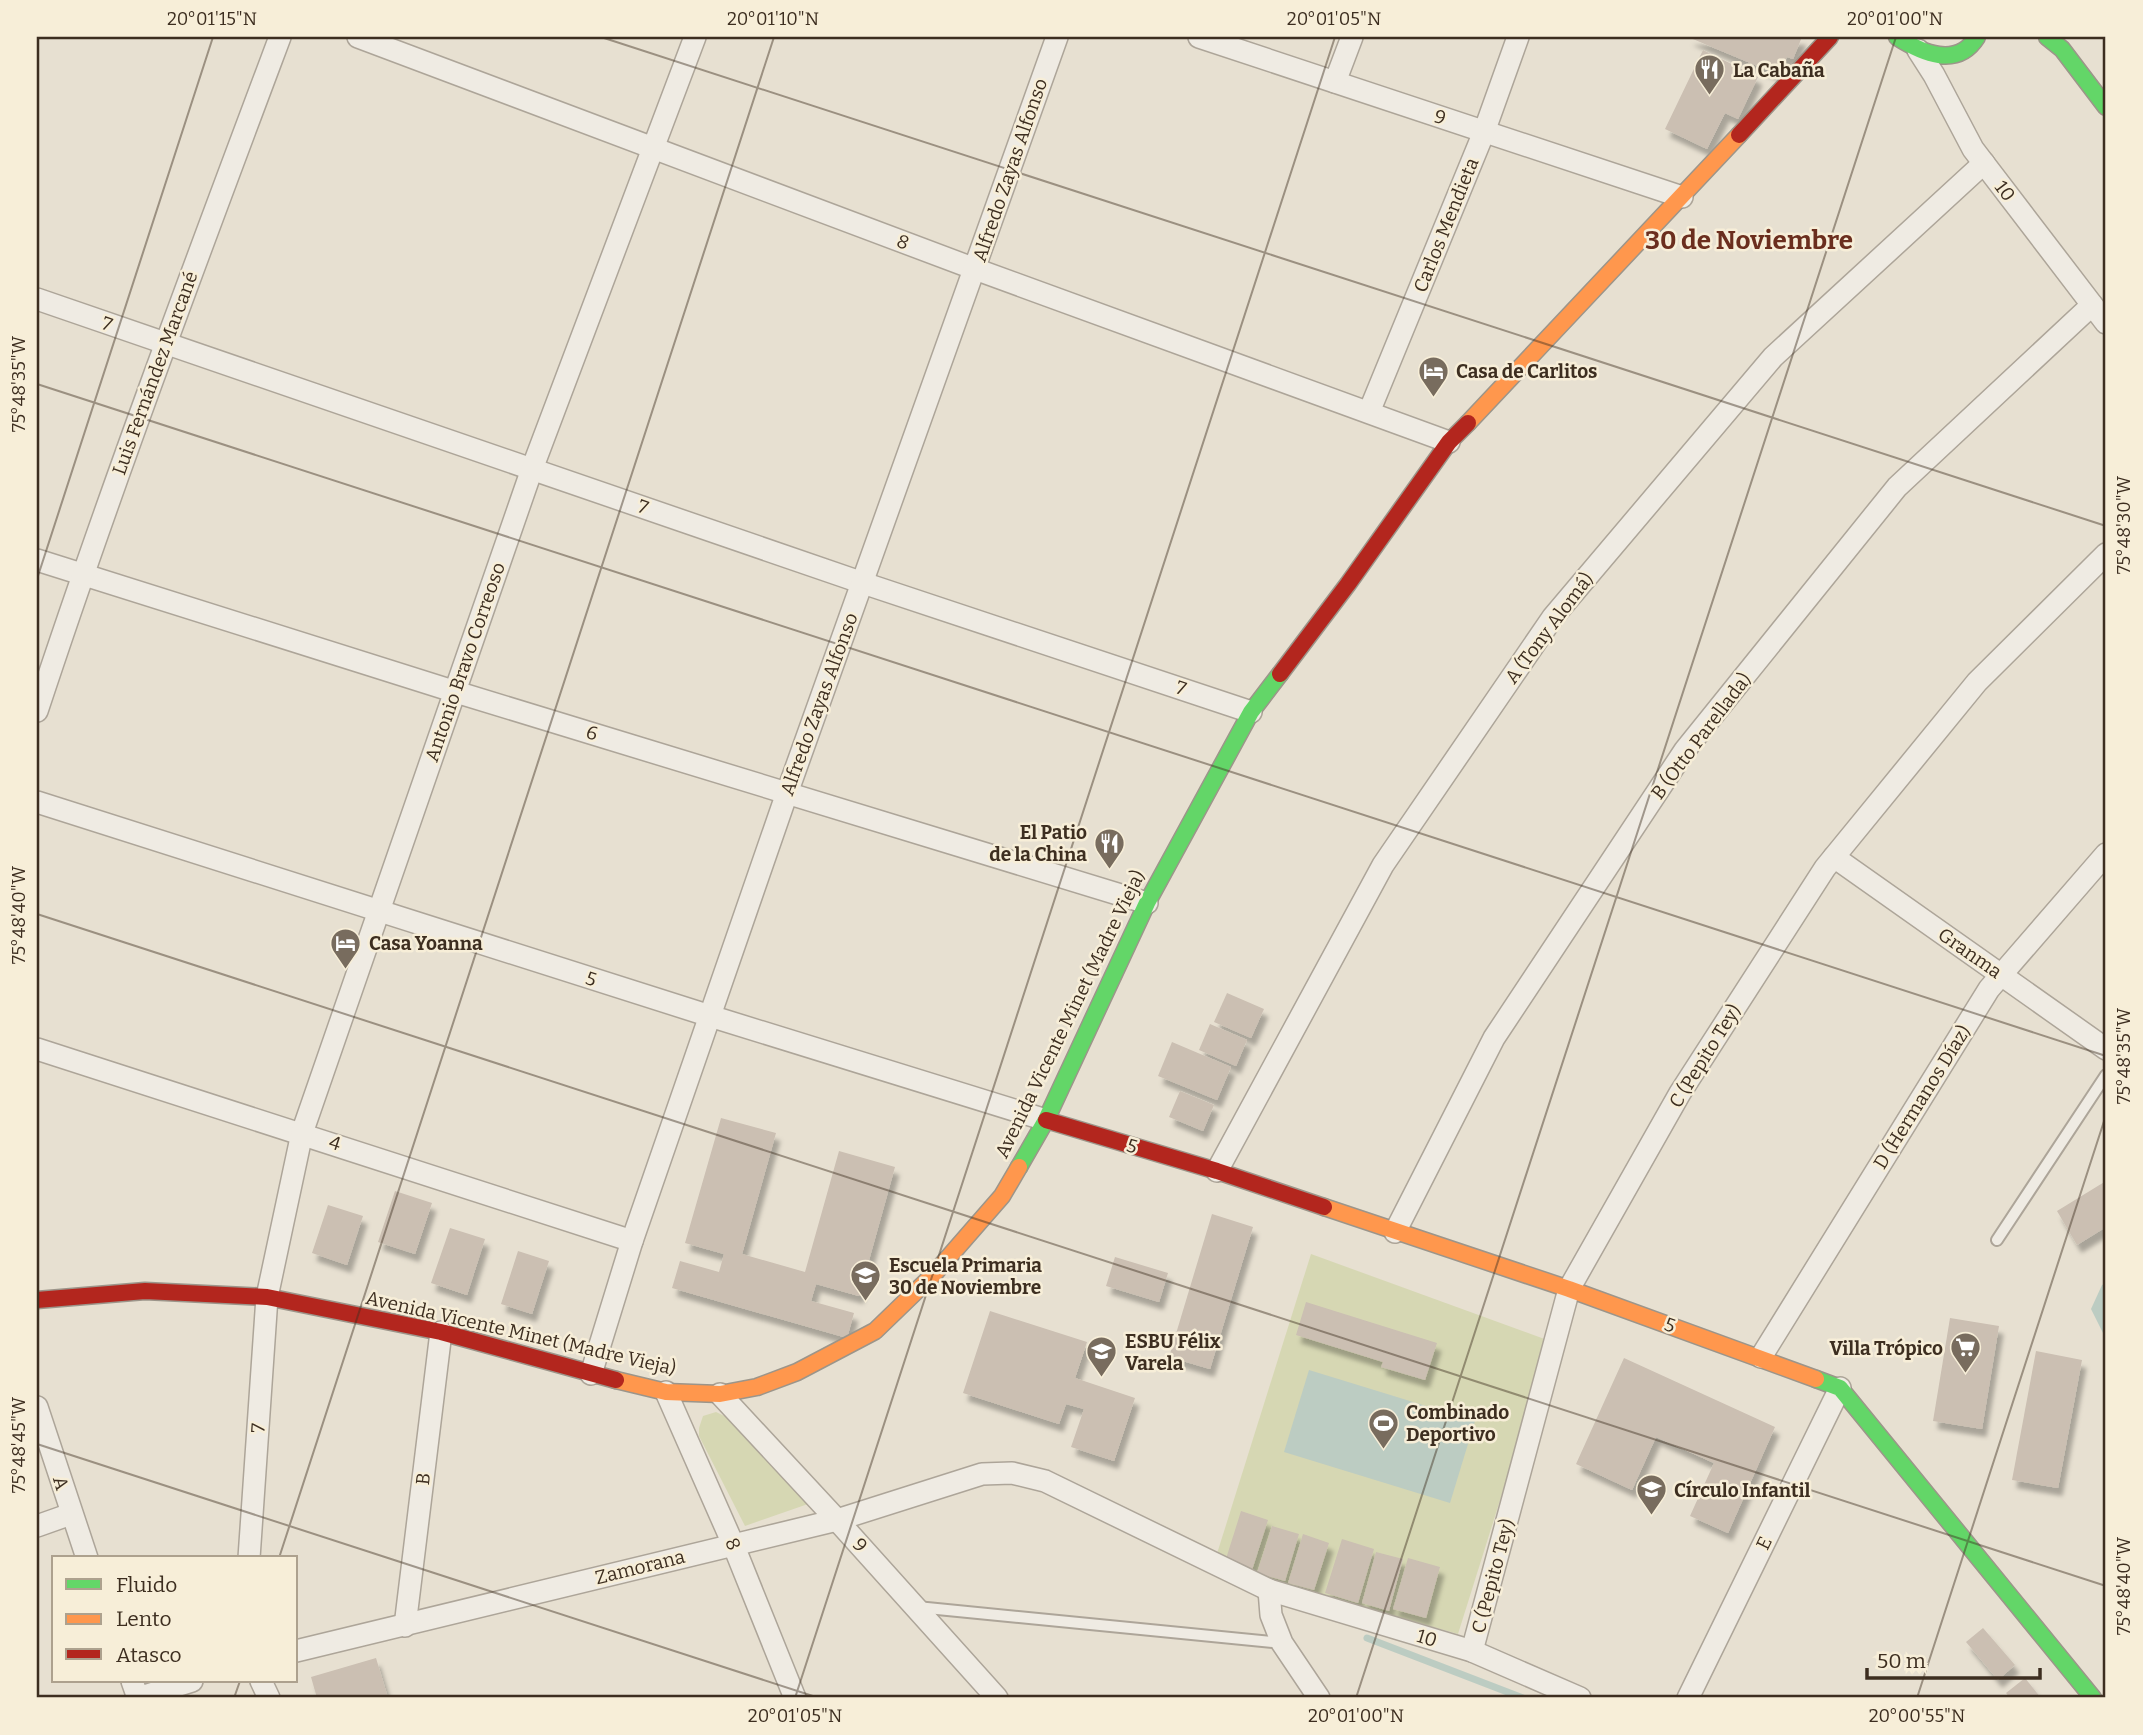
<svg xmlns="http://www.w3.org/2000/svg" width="2143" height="1735" font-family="Bitter,serif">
<defs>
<filter id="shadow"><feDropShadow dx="4.5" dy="8" stdDeviation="2" flood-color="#0004"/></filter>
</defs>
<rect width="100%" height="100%" fill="#e7e0d1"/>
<g fill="#d6d7b3">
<path d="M1311,1254L1550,1341L1458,1634L1273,1582L1215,1560Z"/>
<path d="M716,1412L737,1422L808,1504L745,1526L699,1436V1428L703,1416Z"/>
</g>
<g fill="#bcccc2">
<path d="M2106,1283V1339L2091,1309L2102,1285Z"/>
<path d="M1309,1370L1475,1421L1450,1503L1284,1452Z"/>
</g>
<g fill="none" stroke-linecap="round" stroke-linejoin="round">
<path stroke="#bcccc2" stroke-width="7" d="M1367,1638L1523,1698"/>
</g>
<g fill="#cbbfb2" filter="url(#shadow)">
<path d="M1688,37H1802L1793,59L1787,57L1779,75Z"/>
<path d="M1703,50L1758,77L1738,119L1725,113L1707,149L1665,129Z"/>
<path d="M1227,993L1264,1009L1251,1038L1214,1022Z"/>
<path d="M1210,1024L1247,1040L1236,1066L1199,1050Z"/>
<path d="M1172,1042L1231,1067L1217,1100L1158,1076Z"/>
<path d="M1180,1091L1214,1105L1203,1131L1169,1117Z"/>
<path d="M721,1118L776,1133L742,1254L805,1272L839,1151L895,1167L859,1296L816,1284L811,1301L854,1313L847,1338L672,1288L680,1261L719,1272L724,1254L685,1243Z"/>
<path d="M2106,1181V1227L2077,1245L2057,1211Z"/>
<path d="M395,1191L432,1203L415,1254L378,1242Z"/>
<path d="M328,1205L363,1216L347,1265L312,1253Z"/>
<path d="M1212,1214L1253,1227L1210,1369L1169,1357Z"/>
<path d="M450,1228L485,1239L467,1295L431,1283Z"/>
<path d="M518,1251L549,1261L532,1314L501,1304Z"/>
<path d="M1115,1257L1168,1273L1159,1302L1106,1286Z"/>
<path d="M1306,1302L1437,1343L1425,1380L1381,1367L1383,1362L1296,1335Z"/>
<path d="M990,1311L1087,1342L1075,1378L1135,1398L1114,1461L1071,1447L1084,1409L1066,1404L1059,1424L963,1393Z"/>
<path d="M1950,1318L1999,1326L1982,1429L1933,1421Z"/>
<path d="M2036,1351L2082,1360L2058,1488L2012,1480Z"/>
<path d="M1624,1358L1775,1427L1728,1533L1690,1516L1714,1463L1656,1437L1632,1490L1576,1464Z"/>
<path d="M1241,1511L1268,1520L1252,1570L1225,1562Z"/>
<path d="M1272,1526L1299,1534L1285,1581L1257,1573Z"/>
<path d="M1303,1534L1329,1543L1314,1590L1288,1583Z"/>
<path d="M1342,1539L1374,1549L1358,1603L1325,1593Z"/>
<path d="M1376,1552L1403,1559L1389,1611L1362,1603Z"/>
<path d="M1408,1558L1440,1567L1426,1618L1393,1609Z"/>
<path d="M1983,1628L2015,1665L1998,1680L1966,1642Z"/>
<path d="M376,1658L388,1698H317L311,1677Z"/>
<path d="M2025,1678L2041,1698H2010L2006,1693Z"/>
</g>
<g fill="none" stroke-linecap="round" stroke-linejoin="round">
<defs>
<g id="lane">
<path d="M1997,1240L2106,1075"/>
<path d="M917,1607L1282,1643"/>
</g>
<g id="street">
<path d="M358,37L975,269L1449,442"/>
<path d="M1199,37L1682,197"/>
<path d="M1918,50L1934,75L1973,149L2106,323"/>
<path d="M1335,82L1352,37"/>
<path d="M37,299L863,583L1251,712"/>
<path d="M1369,412L1484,132L1518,37"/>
<path d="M37,560L456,692L1147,903"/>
<path d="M37,711C112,484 196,261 280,37"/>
<path d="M37,802L710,1016L1046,1120"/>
<path d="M1834,857L2106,1049"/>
<path d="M37,1049L632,1241"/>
<path d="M1217,1171L1383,865L1553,617L1773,357L1984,163"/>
<path d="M1395,1232L1494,1038L1685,750L1897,487L2092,305"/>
<path d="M1761,1357L1989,989L2106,854"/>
<path d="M591,1374L632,1241L787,793L1057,37"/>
<path d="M666,1392L733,1544L795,1698"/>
<path d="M720,1394L837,1520L997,1698"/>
<path d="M37,1407L87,1558"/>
<path d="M37,1526L71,1514"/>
<path d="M249,1558L267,1297L302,1133L532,469L695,37"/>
<path d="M1269,1590L1271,1615L1282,1643L1319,1698"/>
<path d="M405,1626L441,1332"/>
<path d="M296,1651L837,1520L982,1474L1012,1473L1045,1481L1269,1590L1472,1651L1580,1698"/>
<path d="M1472,1651L1569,1289L1680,1093L1825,868L1977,682L2106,554"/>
<path d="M132,1681L138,1698L192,1681"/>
<path d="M261,1681L269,1698"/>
<path d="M1688,1698L1840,1388"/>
</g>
<g id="fast">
<path d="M1897,37C1922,53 1957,69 1977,37"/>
<path d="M2047,37L2062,49L2106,107"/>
<path d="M1019,1167L1046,1120L1147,903L1251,712L1280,674"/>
<path d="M1816,1379L1840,1388L2093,1698"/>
</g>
<g id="slow">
<path d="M1468,423L1739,135"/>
<path d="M1324,1207L1569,1289L1816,1379"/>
<path d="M616,1380L666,1392L720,1394L757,1387L797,1372L875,1331L934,1274L1002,1196L1019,1167"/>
</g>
<g id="jam">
<path d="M1739,135L1830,37"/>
<path d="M1280,674L1348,584L1449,442L1468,423"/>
<path d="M1046,1120L1217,1171L1324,1207"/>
<path d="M37,1300L145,1291L267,1297L441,1332L616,1380"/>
</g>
</defs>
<use href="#lane" stroke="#ada599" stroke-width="14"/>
<use href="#street" stroke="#ada599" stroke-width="24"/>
<use href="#fast" stroke="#9c958a" stroke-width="19"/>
<use href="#slow" stroke="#9c958a" stroke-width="19"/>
<use href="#jam" stroke="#9c958a" stroke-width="19"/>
<use href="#lane" stroke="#efebe3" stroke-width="10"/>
<use href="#street" stroke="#efebe3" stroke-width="21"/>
<use href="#fast" stroke="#63d668" stroke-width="16"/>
<use href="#slow" stroke="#ff974d" stroke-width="16"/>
<use href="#jam" stroke="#b3261e" stroke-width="16"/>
</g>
<path fill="none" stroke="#3d2e20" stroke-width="2" stroke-opacity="0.45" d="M601,37L2106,526M37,384L2106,1056M37,579L213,37M37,914L2106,1586M37,1444L819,1698M279,1558L774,37M234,1698L240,1681M795,1698L1335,37M1356,1698L1896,37M1917,1698L2106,1115"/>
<defs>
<symbol id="restaurant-pin" viewBox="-11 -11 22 30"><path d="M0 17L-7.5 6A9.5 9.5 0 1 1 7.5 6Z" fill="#786c5e" stroke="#f7eed8"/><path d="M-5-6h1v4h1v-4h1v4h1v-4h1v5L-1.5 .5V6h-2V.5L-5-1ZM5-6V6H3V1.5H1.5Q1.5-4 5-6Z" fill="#fff"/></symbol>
<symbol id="hotel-pin" viewBox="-11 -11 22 30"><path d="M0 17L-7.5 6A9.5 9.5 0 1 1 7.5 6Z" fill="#786c5e" stroke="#f7eed8"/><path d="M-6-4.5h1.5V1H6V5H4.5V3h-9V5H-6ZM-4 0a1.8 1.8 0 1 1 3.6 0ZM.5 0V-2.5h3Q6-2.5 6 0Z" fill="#fff"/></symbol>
<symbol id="school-pin" viewBox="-11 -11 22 30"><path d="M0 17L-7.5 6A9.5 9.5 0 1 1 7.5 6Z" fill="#786c5e" stroke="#f7eed8"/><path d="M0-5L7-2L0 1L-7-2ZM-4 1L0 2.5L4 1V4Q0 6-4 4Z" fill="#fff"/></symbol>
<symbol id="supermarket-pin" viewBox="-11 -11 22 30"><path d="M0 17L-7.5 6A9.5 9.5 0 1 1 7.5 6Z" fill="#786c5e" stroke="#f7eed8"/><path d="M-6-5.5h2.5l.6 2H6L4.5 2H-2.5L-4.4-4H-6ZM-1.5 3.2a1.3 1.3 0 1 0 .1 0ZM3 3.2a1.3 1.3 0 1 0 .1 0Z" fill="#fff"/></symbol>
<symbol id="stadium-pin" viewBox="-11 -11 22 30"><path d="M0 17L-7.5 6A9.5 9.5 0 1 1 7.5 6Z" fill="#786c5e" stroke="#f7eed8"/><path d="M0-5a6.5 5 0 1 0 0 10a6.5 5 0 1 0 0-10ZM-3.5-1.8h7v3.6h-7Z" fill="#fff"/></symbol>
</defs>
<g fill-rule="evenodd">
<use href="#restaurant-pin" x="1692" y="52" width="35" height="47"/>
<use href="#hotel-pin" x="1416" y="354" width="35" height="47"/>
<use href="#restaurant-pin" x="1092" y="826" width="35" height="47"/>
<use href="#hotel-pin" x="328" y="926" width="35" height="47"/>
<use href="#school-pin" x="848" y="1258" width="35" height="47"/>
<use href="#supermarket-pin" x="1948" y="1330" width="35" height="47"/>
<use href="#school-pin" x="1084" y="1334" width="35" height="47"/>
<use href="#stadium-pin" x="1366" y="1406" width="35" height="47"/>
<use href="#school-pin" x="1634" y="1472" width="35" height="47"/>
</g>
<g text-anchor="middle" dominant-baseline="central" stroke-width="5" stroke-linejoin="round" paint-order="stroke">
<g font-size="19" font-weight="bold" fill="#3d2e20" stroke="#f7eed8" text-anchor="start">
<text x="1733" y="70">La Cabaña</text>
<text x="1456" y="371">Casa de Carlitos</text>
<text x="1087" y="832" text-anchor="end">El Patio<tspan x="1087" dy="22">de la China</tspan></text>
<text x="369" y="943">Casa Yoanna</text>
<text x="889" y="1265">Escuela Primaria<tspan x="889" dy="22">30 de Noviembre</tspan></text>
<text x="1125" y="1341">ESBU Félix<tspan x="1125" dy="22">Varela</tspan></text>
<text x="1943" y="1348" text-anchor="end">Villa Trópico</text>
<text x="1406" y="1412">Combinado<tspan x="1406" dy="22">Deportivo</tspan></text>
<text x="1674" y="1490">Círculo Infantil</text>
</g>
<g font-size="19" fill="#3d2e20" stroke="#f7eed8">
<text transform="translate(1440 117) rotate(18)">9</text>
<text transform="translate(1010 170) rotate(-71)">Alfredo Zayas Alfonso</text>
<text transform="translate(2005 191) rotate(53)">10</text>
<text transform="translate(1446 225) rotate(-68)">Carlos Mendieta</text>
<text transform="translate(903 242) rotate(21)">8</text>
<text transform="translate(107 324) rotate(19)">7</text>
<text transform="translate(155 373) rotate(-70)">Luis Fernández Marcané</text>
<text transform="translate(643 507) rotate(19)">7</text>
<text transform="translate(1549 628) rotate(-53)">A (Tony Alomá)</text>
<text transform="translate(465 662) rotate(-71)">Antonio Bravo Correoso</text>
<text transform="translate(1181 688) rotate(18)">7</text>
<text transform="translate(819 704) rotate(-70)">Alfredo Zayas Alfonso</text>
<text transform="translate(592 733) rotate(17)">6</text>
<text transform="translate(1701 736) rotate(-53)">B (Otto Parellada)</text>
<text transform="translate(1970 953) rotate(35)">Granma</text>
<text transform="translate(591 979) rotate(18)">5</text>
<text transform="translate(1070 1014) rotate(-64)">Avenida Vicente Minet (Madre Vieja)</text>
<text transform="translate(1705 1056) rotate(-58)">C (Pepito Tey)</text>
<text transform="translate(1922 1097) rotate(-58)">D (Hermanos Díaz)</text>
<text transform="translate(335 1143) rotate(18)">4</text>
<text transform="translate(1132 1146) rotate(17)">5</text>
<text transform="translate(1670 1325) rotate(19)">5</text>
<text transform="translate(521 1333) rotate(13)">Avenida Vicente Minet (Madre Vieja)</text>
<text transform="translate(258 1428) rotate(-86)">7</text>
<text transform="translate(423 1479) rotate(-83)">B</text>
<text transform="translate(61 1483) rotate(73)">A</text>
<text transform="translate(1764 1543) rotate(-64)">E</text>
<text transform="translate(733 1544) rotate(67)">8</text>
<text transform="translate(860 1545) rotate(49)">9</text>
<text transform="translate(640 1567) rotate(-14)">Zamorana</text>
<text transform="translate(1493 1576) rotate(-75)">C (Pepito Tey)</text>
<text transform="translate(1427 1638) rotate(17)">10</text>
</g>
<g font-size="26" font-weight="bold" fill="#6b2e1e" stroke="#f7eed8">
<text x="1749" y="240">30 de Noviembre</text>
</g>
</g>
<rect width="2143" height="1735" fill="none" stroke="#f7eed8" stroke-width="77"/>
<rect x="52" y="1556" width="245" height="126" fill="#f7eed8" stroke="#ada18e" stroke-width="2"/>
<rect x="66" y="1579" width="35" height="10" fill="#63d668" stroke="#ada18e" stroke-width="2"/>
<text x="116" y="1592" font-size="21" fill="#3d2e20">Fluido</text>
<rect x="66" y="1614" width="35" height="10" fill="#ff974d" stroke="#ada18e" stroke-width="2"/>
<text x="116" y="1626" font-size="21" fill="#3d2e20">Lento</text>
<rect x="66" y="1649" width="35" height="10" fill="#b3261e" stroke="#ada18e" stroke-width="2"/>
<text x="116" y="1662" font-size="21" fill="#3d2e20">Atasco</text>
<path d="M1867 1668v10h173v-10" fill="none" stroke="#3d2e20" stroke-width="3.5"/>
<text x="1877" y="1668" font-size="21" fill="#3d2e20" stroke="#f7eed8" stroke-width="5" paint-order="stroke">50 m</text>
<rect x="38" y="38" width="2066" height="1658" fill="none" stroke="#3d2e20" stroke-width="2.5"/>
<g font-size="18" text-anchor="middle" fill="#3d2e20">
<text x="212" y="25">20°01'15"N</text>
<text x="773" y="25">20°01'10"N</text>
<text x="1334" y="25">20°01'05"N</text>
<text x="1895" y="25">20°01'00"N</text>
<text transform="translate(19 384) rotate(-90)" y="6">75°48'35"W</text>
<text transform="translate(2124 525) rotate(-90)" y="6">75°48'30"W</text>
<text transform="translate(19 915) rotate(-90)" y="6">75°48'40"W</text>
<text transform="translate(2124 1056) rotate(-90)" y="6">75°48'35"W</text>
<text transform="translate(19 1445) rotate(-90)" y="6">75°48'45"W</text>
<text transform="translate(2124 1586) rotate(-90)" y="6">75°48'40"W</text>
<text x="795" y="1722">20°01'05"N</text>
<text x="1356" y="1722">20°01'00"N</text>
<text x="1917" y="1722">20°00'55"N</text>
</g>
</svg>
